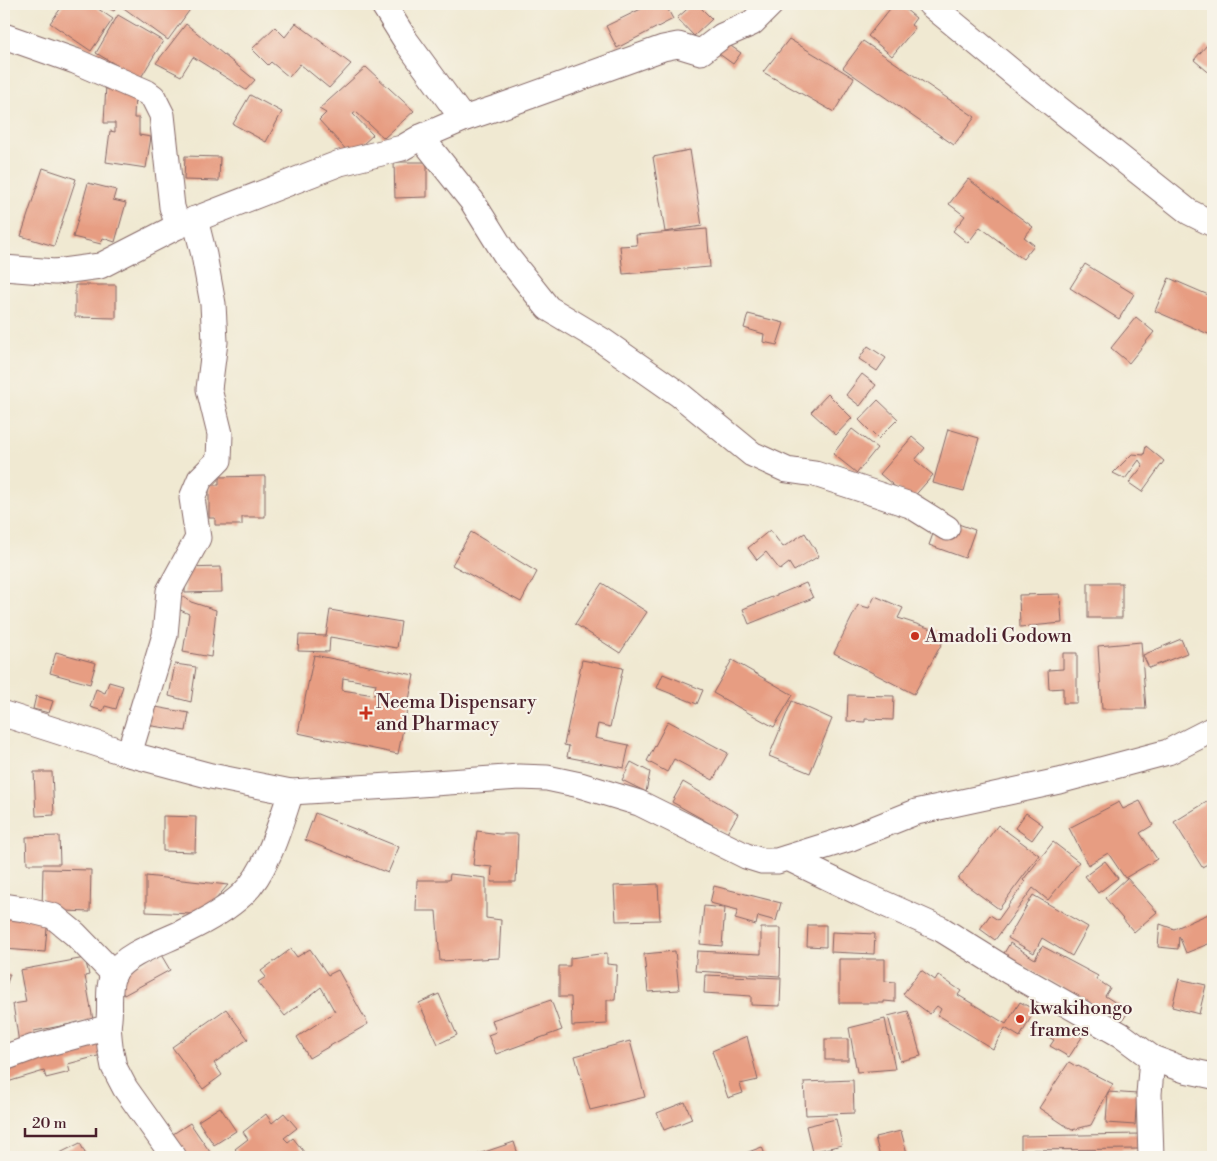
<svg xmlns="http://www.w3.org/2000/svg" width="1217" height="1161" font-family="'Libre Bodoni',serif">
<rect width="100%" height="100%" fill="#f7f3e8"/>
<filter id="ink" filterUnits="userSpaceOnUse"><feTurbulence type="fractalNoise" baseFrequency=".02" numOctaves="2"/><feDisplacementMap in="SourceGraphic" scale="10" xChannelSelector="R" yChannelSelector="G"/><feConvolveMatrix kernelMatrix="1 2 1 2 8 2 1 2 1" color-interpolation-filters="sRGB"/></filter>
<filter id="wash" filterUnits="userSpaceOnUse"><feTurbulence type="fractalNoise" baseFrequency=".0096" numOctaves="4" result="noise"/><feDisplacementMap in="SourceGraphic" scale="20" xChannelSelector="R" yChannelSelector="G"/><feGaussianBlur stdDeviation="1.12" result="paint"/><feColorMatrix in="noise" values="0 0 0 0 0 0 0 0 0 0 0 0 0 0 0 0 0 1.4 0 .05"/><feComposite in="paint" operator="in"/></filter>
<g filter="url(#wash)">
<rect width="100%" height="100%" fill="#f0e9d2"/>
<g id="blocks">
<g fill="#e79d82" fill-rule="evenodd">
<path d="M64,4H91L113,19L91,51L50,23Z"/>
<path d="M101,4H119L114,11Z"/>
<path d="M123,4H157L163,8L167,4H194L168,40L121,6Z"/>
<path d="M651,4H665L673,19L617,48L606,26Z"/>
<path d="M693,4H697L712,19L694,36L677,18Z"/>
<path d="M894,4H899L916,18L911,25L915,28L892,56L868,36Z"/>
<path d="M118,15L163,41L140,79L96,53Z"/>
<path d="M296,23L351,64L329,88L300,64L289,77L271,62L268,65L252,49L275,27L285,37Z"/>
<path d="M186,24L255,80L246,90L193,57L181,76L156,63Z"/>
<path d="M789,39L854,78L834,112L763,72Z"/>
<path d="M722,40L741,53L733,64L715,51Z"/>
<path d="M863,41L975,117L954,145L843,68Z"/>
<path d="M1207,45L1213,50V76L1194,60Z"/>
<path d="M366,67L414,111L384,138L356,112L353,114L373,135L351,155L319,120L326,113L319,109Z"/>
<path d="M106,84L135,92L134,118H139V135L151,137L146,168L106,162L110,131L115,132V123H104Z"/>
<path d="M250,95L282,112L266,142L233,124Z"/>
<path d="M690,150L702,226L665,232L653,157Z"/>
<path d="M185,156L220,157L219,181L184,180Z"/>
<path d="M394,162H427V197L395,198Z"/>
<path d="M43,168L76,179L54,246L21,236Z"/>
<path d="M968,179L1033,227L1024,237L1034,245L1023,259L980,227L968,243L953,231L965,216L949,204Z"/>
<path d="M88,183L116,190L113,200L126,203L115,242L103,238L101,244L73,237Z"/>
<path d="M707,229L710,267L623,274L620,246L637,245L636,235Z"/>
<path d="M1085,264L1134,294L1119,319L1070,288Z"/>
<path d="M1169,278L1213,297V336L1155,311Z"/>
<path d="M75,285H116V318L75,317Z"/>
<path d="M748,314L784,323L777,345L763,342L764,334L744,328Z"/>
<path d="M1136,317L1154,332L1129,363L1111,348Z"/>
<path d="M868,346L886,358L877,371L859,359Z"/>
<path d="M862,374L876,385L860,406L846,395Z"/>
<path d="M828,394L852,418L836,435L811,412Z"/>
<path d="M878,400L898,419L878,439L859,420Z"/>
<path d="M852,429L877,448L857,473L833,454Z"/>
<path d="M948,429L979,438L964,491L933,483Z"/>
<path d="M912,437L925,448L915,460L933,475L911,500L880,474Z"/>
<path d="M1146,446L1164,461L1142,492L1129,483L1143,466L1139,460L1125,479L1113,473L1132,454L1144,455Z"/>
<path d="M265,476V517H242V525H215V518H209V485H219V477Z"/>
<path d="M939,517L975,530L965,558L929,545Z"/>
<path d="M770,530L783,547L805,533L819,556L794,571L789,563L780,570L766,552L757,560L748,548Z"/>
<path d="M471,532L537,572L521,602L452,565Z"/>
<path d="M221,567L222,592L185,593V568Z"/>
<path d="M602,583L647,612L620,653L575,624Z"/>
<path d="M806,583L813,598L749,624L743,609Z"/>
<rect x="1088" y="583" width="34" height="35"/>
<path d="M177,592L191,602L216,610L211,657L183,652L189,614L174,607Z"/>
<path d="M1060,594L1062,623L1020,627L1019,595Z"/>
<path d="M875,596L903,608L898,618L947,634L914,694L834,653L858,605L869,608Z"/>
<path d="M330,610L401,622L397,648L330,637L329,652L298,651L299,635L326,636Z"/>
<path d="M1181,639L1187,653L1149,668L1143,655Z"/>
<path d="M1141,642L1146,709H1102L1098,646Z"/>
<path d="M56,652L96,663L90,684L50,673Z"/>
<path d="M1063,653H1077V703H1063V688L1049,689L1048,670L1063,669Z"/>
<path d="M314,655L414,675L398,754L298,733ZM343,678L376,684L374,695L342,690Z"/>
<path d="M582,660L623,668L610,727L598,724L595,738L629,745L624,768L567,757L569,746L564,745Z"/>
<path d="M732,660L793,695L774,727L713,693Z"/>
<path d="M175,664L196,667L191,702L169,696Z"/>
<path d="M663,674L703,690L697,704L657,688Z"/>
<path d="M109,682L123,686L116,709L105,706L103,711L90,707L96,689L105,693Z"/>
<path d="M848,695L894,696L893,720L865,719V722L847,721Z"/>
<path d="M36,696L53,701L49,713L33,709Z"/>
<path d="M792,701L832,719L810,773L769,756Z"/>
<path d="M150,706L189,713L186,731L146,725Z"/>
<path d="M668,721L728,753L713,780L674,759L667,772L647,761Z"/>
<path d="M631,762L650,772L646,792L622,780Z"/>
<path d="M34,772H52L54,815L36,816Z"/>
<path d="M683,782L738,814L727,833L672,802Z"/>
<path d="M1213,798V861L1202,867L1174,822Z"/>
<path d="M1140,801L1153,825L1140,833L1157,859L1125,878L1108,853L1088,865L1069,828L1119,802L1123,809Z"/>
<path d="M315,813L399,847L388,873L305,840Z"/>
<path d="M1026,813L1043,825L1032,840L1015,828Z"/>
<path d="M163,816L196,817L195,852L163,851Z"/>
<path d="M4,824H5L8,871L4,872Z"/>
<path d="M998,825L1039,855L999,909L958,879Z"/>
<path d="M477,831L499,834H518L516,882H491L492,867L473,865Z"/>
<path d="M59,836L60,864H27L26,837Z"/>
<path d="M1053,842L1079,862L1048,900L1033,888L995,940L980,929L990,915L998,920L1025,882L1023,880Z"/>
<path d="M1105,861L1118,878L1098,893L1085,876Z"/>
<path d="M43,869L91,870L90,912L42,910Z"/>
<path d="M450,874L486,878V918L501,920L499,958L440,961L436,911H416L417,880H449Z"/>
<path d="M146,876L228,885L210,906L192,914L146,912Z"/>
<path d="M1127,878L1157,912L1134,932L1105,898Z"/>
<path d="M658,884L660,920L616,921L614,886Z"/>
<path d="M714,886L781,903L776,921L758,916L756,925L735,919L738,910L710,903Z"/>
<path d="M1033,895L1088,927L1072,956L1042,938L1034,953L1008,938Z"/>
<path d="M704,906L725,908L722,946L700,944Z"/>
<path d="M1213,912V942L1186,953L1179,936L1178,949L1158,947L1160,924L1174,929Z"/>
<path d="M4,916H48L45,952L4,949Z"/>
<path d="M808,925H826V947L807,946Z"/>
<path d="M761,928H781L780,976L695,971L697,951L761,954Z"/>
<path d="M832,932L875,934L874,954L831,952Z"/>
<path d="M1010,943L1035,959L1042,946L1098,976L1096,979L1110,988L1105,996L1129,1011L1122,1021L1003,955Z"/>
<path d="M291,949L297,957L310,949L328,975L338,970L368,1024L309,1058L297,1037L335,1012L321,987L285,1016L258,982L266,977L261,971Z"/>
<path d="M675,951L679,990L648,992L644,954Z"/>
<path d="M160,953L170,970L124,995L114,977Z"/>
<path d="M607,953V964L617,965L615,1000H607V1024L572,1026L571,997H559V966H570V958Z"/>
<path d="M85,958L89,975L85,976L93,1020L34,1031L35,1041L19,1043L13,1004L26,1002L20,970Z"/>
<path d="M839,959H885V981L895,982V1002L884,1001V1003H839Z"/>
<path d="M921,970L935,980L938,975L961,991L958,995L1006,1024L1020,1002L1035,1010L1020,1037L1005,1028L993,1049L938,1015L941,1009L937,1006L930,1014L903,994Z"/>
<path d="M4,974H10L5,989H4Z"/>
<path d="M705,975L781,978L780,1006L751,1005V996L704,993Z"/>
<path d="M1179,979L1206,985L1199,1014L1172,1007Z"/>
<path d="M439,994L457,1035L438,1044L419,1003Z"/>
<path d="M551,1000L562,1030L496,1054L488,1035L496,1032L492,1020Z"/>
<path d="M226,1009L248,1039L214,1063L222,1075L203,1089L172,1047Z"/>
<path d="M908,1011L921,1056L900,1061L888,1016Z"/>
<path d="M885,1019L895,1069L857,1072L849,1028Z"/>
<path d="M1063,1026L1082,1037L1069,1057L1050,1046L1054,1040L1042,1033L1044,1029L1057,1036Z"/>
<path d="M100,1034L105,1054L68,1064L70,1072L46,1078L44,1071L4,1083V1062Z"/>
<path d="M747,1036L758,1080L740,1084L743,1093L728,1098L712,1051Z"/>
<rect x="825" y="1039" width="23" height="21"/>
<path d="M630,1041L645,1097L590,1110L575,1056Z"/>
<path d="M1069,1062L1077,1067L1078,1066L1113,1084L1108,1092L1137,1094L1135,1125L1106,1123L1108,1092L1091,1125L1072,1130L1039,1108Z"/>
<path d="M853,1080L854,1113L806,1115L804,1082Z"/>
<path d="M685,1102L692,1119L664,1130L657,1113Z"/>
<path d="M220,1107L236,1131L214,1145L198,1121Z"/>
<path d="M284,1113L297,1128L284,1138L288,1142L293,1138L308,1157H242L235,1149L248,1139L243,1132L266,1114L272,1123Z"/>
<path d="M836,1119L842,1145L812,1152L806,1126Z"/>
<path d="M190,1123L210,1152L202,1157H188L173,1134Z"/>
<path d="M901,1131L908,1157H880L875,1137Z"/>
<path d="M1141,1134V1149L1021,1150V1136Z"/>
<path d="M514,1142L519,1157H470Z"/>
<path d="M80,1143L87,1157H52Z"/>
<path d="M762,1147L766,1157H735Z"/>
</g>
</g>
</g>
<g filter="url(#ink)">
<use href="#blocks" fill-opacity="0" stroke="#846665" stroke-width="1"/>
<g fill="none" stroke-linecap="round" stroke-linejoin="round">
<defs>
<g id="minor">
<path d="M383,4L406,41L463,119"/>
<path d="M930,4L1016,75L1189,212L1213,224"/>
<path d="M4,36L75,61L146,92L153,97L162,115L172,207L178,226"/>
<path d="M421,137L472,201L505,254L548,308L603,341L680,395L752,454L787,470L815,474L910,505L947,528"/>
<path d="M4,268L55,272L100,266L178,226L340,163L402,148L421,137L463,119L502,106L663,48L678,45L701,52L722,36L752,23L771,4"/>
<path d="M4,714L129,754L211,776L291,792L406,785L519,777L547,778L580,785L639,803L746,856L762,861H777L851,838L916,812L1059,781L1168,752L1213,729"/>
<path d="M129,754L165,635L169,591L198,538L192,498L200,479L219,460L220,434L209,389L215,342L213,304L204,255L195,219"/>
<path d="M788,858L858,892L941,929L1010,972L1121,1035L1152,1058L1185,1070L1213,1076"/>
<path d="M4,906L24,909L53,916L75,934L114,974"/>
<path d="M108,1026L110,1047L114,1067L125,1088L174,1157"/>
<path d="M4,1058L34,1047L102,1029L108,1026C112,1009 106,989 114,973C124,954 166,941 185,931C206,921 226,910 243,894C268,870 280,824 291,792"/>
<path d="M1151,1157L1149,1094L1152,1058"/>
</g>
</defs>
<use href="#minor" stroke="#846665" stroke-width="27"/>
<use href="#minor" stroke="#fff" stroke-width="25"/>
</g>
</g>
<g fill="#c8321e" stroke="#f7f3e8" stroke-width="2">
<circle cx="915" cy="636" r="5"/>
<path d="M363.5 705.5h5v5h5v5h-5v5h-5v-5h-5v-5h5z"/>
<circle cx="1020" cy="1019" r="5"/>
</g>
<g text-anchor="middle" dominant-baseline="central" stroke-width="4.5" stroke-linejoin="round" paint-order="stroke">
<g font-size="19" fill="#4a1f2b" stroke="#f7f3e8" text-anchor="start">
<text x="925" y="636">Amadoli Godown</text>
<text x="376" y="702">Neema Dispensary<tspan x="376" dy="22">and Pharmacy</tspan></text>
<text x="1030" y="1008">kwakihongo<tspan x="1030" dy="22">frames</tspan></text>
</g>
</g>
<rect width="1217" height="1161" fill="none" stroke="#f7f3e8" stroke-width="20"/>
<path d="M25 1128v8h71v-8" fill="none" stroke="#4a1f2b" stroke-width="2.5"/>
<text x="32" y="1128" font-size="15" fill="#4a1f2b" stroke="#f7f3e8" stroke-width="4" paint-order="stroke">20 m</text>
</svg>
